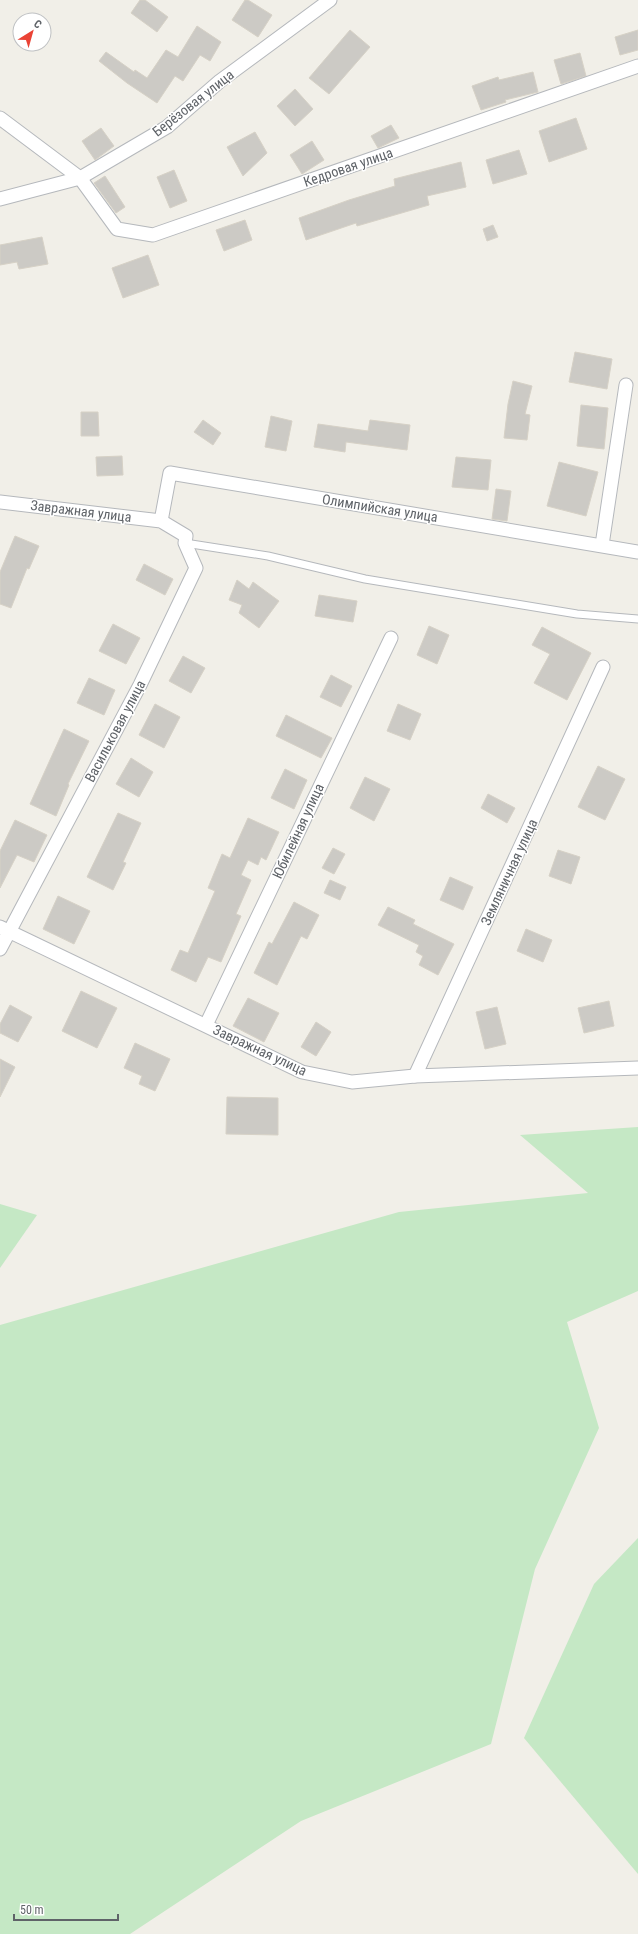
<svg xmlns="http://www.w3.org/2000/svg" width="638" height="1934" font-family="'Roboto Condensed',sans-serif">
<rect width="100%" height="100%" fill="#f1efe8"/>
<g fill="#c5e8c5">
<path d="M638,1127V1291L567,1322L599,1428L535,1569L491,1744L301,1821L130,1934H0V1325L399,1212L588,1193L520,1135Z"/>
<path d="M0,1204L37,1215L0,1268Z"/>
<path d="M638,1538V1874L524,1738L594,1584Z"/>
</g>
<g fill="#cccac5" stroke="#d6d1c6">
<path d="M140,0H145L168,17L157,32L131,13Z"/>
<path d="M245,0H248L272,15L258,37L232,20Z"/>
<path d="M197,26L221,42L210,61L200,55L183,81L175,76L157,103L127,83L99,61L106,52L134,72L135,70L147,78L166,50L178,57Z"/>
<path d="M350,30L370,47L329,94L309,78Z"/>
<path d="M638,30V50L620,55L615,37Z"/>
<path d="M580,53L586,76L561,84L554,60Z"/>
<path d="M533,72L538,92L505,100L506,102L481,110L472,86L498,77L499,80Z"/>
<path d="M295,89L313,109L295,126L277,106Z"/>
<path d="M576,118L587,149L549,162L539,131Z"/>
<path d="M391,125L399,138L378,148L371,136Z"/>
<path d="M101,128L114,146L95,160L82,141Z"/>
<path d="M255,132L267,153L243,176L227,147Z"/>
<path d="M312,141L324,160L302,174L290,155Z"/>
<path d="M519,150L527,174L493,184L486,160Z"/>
<path d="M461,162L466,187L427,196L429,205L357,226L356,223L306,240L299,218L349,200L395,186L394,179Z"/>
<path d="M174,170L187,201L170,208L157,177Z"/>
<path d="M105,176L125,207L116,213L94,183Z"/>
<path d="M245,220L252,240L224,251L216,230Z"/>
<path d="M493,225L498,237L487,241L483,229Z"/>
<path d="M42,237L48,264L19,269L17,262L0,265V245Z"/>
<path d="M148,255L159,285L123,298L112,268Z"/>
<path d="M575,352L612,359L607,389L569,382Z"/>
<path d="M513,381L532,386L525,414L530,415L527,440L504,438L508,404Z"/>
<path d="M581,405L608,408L604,449L577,446Z"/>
<path d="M81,412H98L99,436H81Z"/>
<path d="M271,416L292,421L286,451L265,447Z"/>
<path d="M203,420L221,433L213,445L194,432Z"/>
<path d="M370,420L410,425L407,450L346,442L345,452L314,447L318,424L368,431Z"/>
<path d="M122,456L123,475L97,476L96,457Z"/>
<path d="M456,457L491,460L488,490L452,487Z"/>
<path d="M559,462L598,472L586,516L547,506Z"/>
<path d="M496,489L511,491L507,521L492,519Z"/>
<path d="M15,536L39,546L29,569L27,568L11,608L0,604V572Z"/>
<path d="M144,564L173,579L165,595L136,580Z"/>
<path d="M237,580L249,589L253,582L279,601L259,628L239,613L242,605L229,600Z"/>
<path d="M319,595L357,601L353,622L315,616Z"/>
<path d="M113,624L140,638L126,664L99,651Z"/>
<path d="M429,626L449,635L437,664L417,655Z"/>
<path d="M542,627L591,653L567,700L534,683L550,654L532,645Z"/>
<path d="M183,656L205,668L191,693L169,681Z"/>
<path d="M331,675L352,686L341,707L320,697Z"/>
<path d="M89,678L115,690L104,715L77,703Z"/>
<path d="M155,704L180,717L164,748L139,735Z"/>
<path d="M398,704L421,714L410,740L387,731Z"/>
<path d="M286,715L332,738L321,758L276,736Z"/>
<path d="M64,729L89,741L68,784L69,785L56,816L30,804Z"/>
<path d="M131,758L153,772L139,797L116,784Z"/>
<path d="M598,766L625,779L605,820L578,807Z"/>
<path d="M285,769L307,780L294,809L271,798Z"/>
<path d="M365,777L390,789L374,821L350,808Z"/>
<path d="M488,794L515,808L507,823L481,808Z"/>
<path d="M118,813L141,823L123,862L126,863L113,890L87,877Z"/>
<path d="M248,818L279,832L266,860L261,857L258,865L248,860L241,875L251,880L236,914L241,916L221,962L208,957L196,982L171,970L180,950L188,953L215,891L208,888L222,854L230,858Z"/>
<path d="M15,820L47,835L34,862L17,855L0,888V851Z"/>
<path d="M333,848L345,854L334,874L322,868Z"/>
<path d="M558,850L580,857L571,884L549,876Z"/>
<path d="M450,877L473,887L463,910L440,900Z"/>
<path d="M330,880L346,887L340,900L324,893Z"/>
<path d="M58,896L90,911L74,944L43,929Z"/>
<path d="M294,902L319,915L307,939L301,936L277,985L254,973L269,942L272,944Z"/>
<path d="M388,907L415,920L413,924L454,944L438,975L419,965L423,956L416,952L419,945L378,925Z"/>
<path d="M526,929L552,940L543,962L517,951Z"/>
<path d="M81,991L117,1008L97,1048L62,1031Z"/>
<path d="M248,998L279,1013L264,1042L233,1026Z"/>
<path d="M609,1001L614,1026L584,1033L578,1008Z"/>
<path d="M10,1005L32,1017L18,1042L0,1033V1024Z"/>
<path d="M497,1007L506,1044L485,1049L476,1012Z"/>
<path d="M316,1022L331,1032L316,1056L301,1047Z"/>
<path d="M135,1043L170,1059L155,1091L139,1084L142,1076L124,1068Z"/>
<path d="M0,1059L15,1067L0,1097Z"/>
<path d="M227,1097L278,1098V1135L226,1134Z"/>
</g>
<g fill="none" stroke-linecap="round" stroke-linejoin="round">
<defs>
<path id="lane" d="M185,543L268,556L365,579L577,614L638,619"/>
<g id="street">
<path d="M0,118L80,178L117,229L153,235L638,66"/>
<path d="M0,199L80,178L167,127L220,81L330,0"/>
<path d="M0,502L161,521L186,536L185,543L196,568L140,685L0,949"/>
<path d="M161,521L170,473L638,552"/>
<path d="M602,545L626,385"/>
<path d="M0,927L302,1072L352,1082L415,1076L638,1068"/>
<path d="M206,1025L391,638"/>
<path d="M415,1076L603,667"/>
</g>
</defs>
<use href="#lane" stroke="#b5b8bc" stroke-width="9"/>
<use href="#street" stroke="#b5b8bc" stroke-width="15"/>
<use href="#lane" stroke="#fff" stroke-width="7"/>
<use href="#street" stroke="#fff" stroke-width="13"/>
</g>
<g text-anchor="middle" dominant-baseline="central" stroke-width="3" stroke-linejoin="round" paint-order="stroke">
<g font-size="14" fill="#5f6368" stroke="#fff">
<text transform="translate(193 103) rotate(-38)">Берёзовая улица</text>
<text transform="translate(348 167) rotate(-19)">Кедровая улица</text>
<text transform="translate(380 508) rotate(9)">Олимпийская улица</text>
<text transform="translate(81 511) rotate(7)">Завражная улица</text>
<text transform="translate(115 731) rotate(-62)">Васильковая улица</text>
<text transform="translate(298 831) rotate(-65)">Юбилейная улица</text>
<text transform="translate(509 872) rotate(-65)">Земляничная улица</text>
<text transform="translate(260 1050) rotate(25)">Завражная улица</text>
</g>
</g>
<g transform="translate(32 32) rotate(37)"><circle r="19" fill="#ffffff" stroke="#bfc1c3"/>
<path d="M0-3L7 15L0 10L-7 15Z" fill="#ea4335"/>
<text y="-6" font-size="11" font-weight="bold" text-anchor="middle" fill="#5f6368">С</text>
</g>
<path d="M14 1914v6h104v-6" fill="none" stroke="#5f6368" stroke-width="2"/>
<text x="20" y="1914" font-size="12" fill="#5f6368" stroke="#ffffff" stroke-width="3" paint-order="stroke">50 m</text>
</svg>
